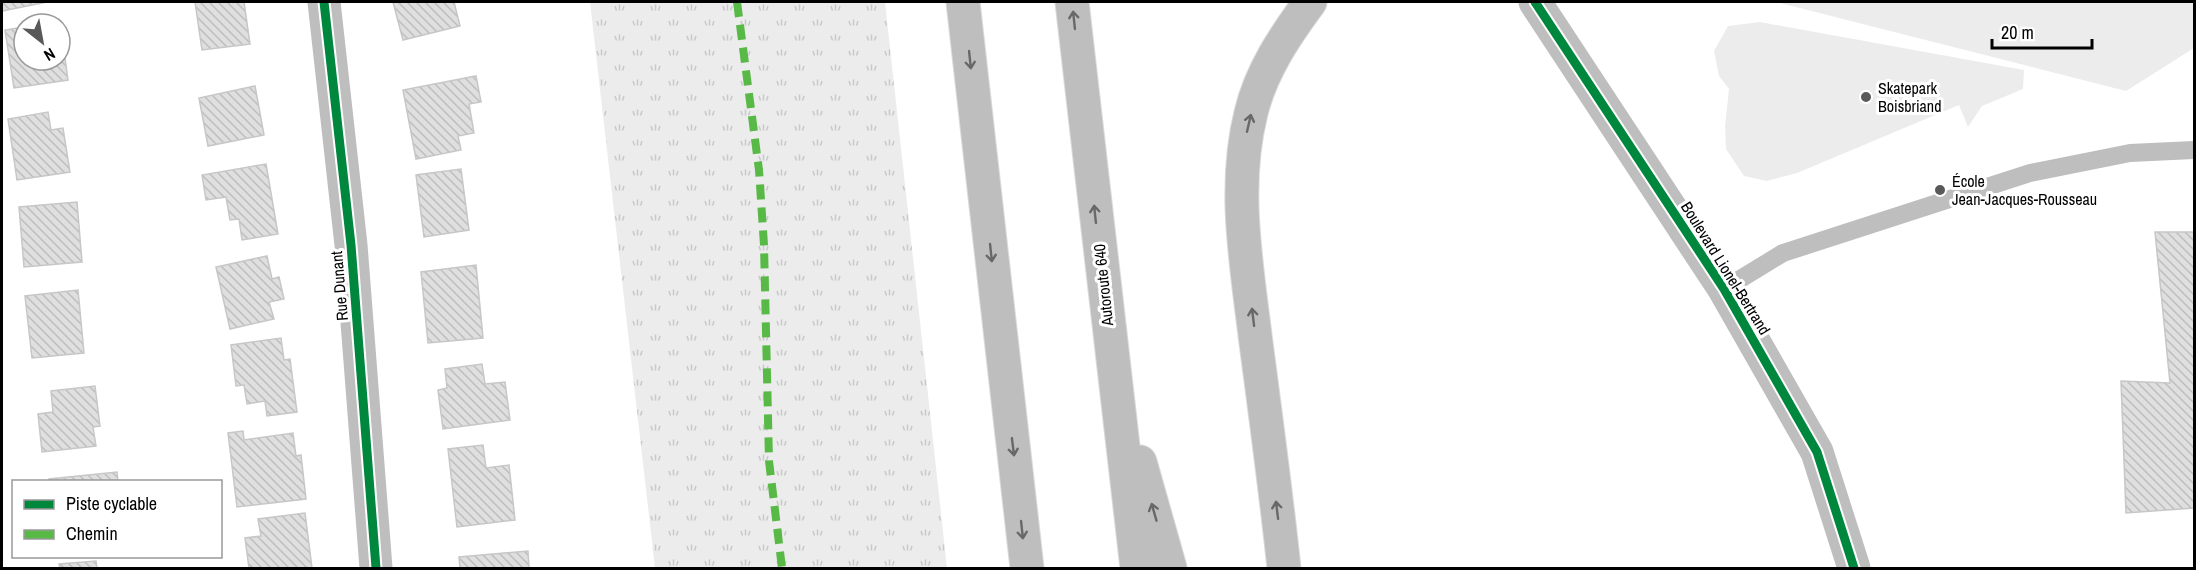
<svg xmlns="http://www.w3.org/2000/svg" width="2196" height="570" font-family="'Archivo Narrow',sans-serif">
<defs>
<pattern id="grass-tufts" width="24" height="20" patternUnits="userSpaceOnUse" patternTransform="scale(1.5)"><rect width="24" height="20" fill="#ececec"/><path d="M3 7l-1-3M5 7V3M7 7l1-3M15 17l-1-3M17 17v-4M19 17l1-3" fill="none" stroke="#c9c9c9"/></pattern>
<pattern id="building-back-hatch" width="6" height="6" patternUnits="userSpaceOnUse" patternTransform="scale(1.5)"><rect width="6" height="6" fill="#dfdfdf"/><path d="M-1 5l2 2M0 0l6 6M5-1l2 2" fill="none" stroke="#bebebe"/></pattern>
</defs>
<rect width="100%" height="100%" fill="#fff"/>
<path fill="url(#grass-tufts)" d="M590,2H885L947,568H655Z"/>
<g fill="#ececec">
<path d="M1776,2H2194V48L2126,91Z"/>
<path d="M1760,22L2024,70L2023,89L1982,106L1968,127L1959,105L1797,173L1767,181L1744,176L1726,149L1725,126L1729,89L1719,76L1714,51L1728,26Z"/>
</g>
<g fill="url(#building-back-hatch)" stroke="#c7c7c7" stroke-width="1.5">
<path d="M2,2H47L2,11Z"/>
<path d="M195,2H244L250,44L202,50Z"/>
<path d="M393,2H454L460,26L403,40Z"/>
<path d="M60,22L68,80L14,88L5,30L24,27V60H60V24H44Z"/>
<path d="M476,76L481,102L469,104L474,133L458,136L461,150L416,159L403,90Z"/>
<path d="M255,86L264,135L208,146L199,98Z"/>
<path d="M48,112L51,130L63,128L70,172L17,180L8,119Z"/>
<path d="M266,164L278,234L242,240L239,219L230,220L226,197L206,200L202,175Z"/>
<path d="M461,169L469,230L424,237L416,175Z"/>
<path d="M77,202L82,262L24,267L19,207Z"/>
<path d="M2155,232H2194V508L2126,513L2121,381L2170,383Z"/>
<path d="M267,256L272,279L279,277L284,299L269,302L274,319L230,329L216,267Z"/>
<path d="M476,265L483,338L428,343L421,272Z"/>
<path d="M78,290L84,353L32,358L25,296Z"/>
<path d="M281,338L284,360L290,359L297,412L267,416L265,401L247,404L244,385L236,386L231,345Z"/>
<path d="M482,364L485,384L505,382L510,420L443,429L438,390L447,388L445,369Z"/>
<path d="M95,386L100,426L93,427L96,446L42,452L38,414L53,412L51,391Z"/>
<path d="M243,431L244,440L293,433L296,456L301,455L306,499L237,507L228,433Z"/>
<path d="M483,445L486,468L509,465L515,520L457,527L448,449Z"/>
<path d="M117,472L118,482H49V479Z"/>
<path d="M305,513L312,568H249L245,538L261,536L258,519Z"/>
<path d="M528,551L529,568H460L459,557Z"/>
<path d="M96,561L97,568H60L59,564Z"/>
</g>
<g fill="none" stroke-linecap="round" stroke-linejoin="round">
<defs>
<g id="highway">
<path d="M963,2L1027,568"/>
<path d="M1072,2L1137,568"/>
<path d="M1140,462L1170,568"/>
<path d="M1284,568C1276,493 1266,418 1256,343C1247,268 1232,188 1251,113C1261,71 1285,36 1310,2"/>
</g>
</defs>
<use href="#highway" stroke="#dbdbdb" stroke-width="35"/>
<path stroke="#bebebe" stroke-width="18" d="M1724,289L1783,253L2030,173L2130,153L2194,150"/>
<g stroke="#bebebe" stroke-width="33">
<path d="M324,2L351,245L376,568"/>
<path d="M1535,2L1724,289L1817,452L1854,568"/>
</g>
<use href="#highway" stroke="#bebebe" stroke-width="33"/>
<path stroke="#58b947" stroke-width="8" stroke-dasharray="15 8" stroke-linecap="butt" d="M737,2L759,170L764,245L769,461L782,568"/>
<defs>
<g id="cycleway">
<path d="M324,2L351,245L376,568"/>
<path d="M1535,2L1724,289L1817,452L1854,568"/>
</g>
</defs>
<use href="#cycleway" stroke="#fff" stroke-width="13"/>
<use href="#cycleway" stroke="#00873e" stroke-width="9"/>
</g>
<defs><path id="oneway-shaft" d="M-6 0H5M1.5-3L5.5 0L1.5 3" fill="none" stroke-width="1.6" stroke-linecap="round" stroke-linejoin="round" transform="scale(1.5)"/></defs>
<g stroke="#686868">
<use href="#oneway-shaft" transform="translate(1074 20) rotate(-96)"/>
<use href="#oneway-shaft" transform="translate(970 60) rotate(84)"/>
<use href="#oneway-shaft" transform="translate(1249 123) rotate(-77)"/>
<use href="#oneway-shaft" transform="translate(1095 214) rotate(-96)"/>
<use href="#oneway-shaft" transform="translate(991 253) rotate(84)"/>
<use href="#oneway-shaft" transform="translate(1253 317) rotate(-97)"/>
<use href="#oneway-shaft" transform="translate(1013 447) rotate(83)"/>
<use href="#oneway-shaft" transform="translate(1277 510) rotate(-97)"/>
<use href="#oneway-shaft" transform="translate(1154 512) rotate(-106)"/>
<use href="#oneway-shaft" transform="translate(1022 530) rotate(84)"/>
</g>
<g fill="#595959" stroke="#fff" stroke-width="2">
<circle cx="1866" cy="97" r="6"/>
<circle cx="1940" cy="190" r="6"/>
</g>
<g text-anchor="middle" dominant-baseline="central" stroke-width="6" stroke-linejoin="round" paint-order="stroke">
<g font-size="16" fill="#000" stroke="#fff" text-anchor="start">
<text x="1878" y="88">Skatepark<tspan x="1878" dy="18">Boisbriand</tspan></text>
<text x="1952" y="181">École<tspan x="1952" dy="18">Jean-Jacques-Rousseau</tspan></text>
</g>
<g font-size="16" fill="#000" stroke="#fff">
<text transform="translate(1726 268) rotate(58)">Boulevard Lionel-Bertrand</text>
<text transform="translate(1103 285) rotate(-96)">Autoroute 640</text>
<text transform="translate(339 286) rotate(-95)">Rue Dunant</text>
</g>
</g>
<rect width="2196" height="570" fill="none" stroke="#000000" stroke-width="6"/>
<rect x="12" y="480" width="210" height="78" fill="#ffffff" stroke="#999999" stroke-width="1.5"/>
<rect x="24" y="500" width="30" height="9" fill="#00873e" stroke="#999999" stroke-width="1.5"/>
<text x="66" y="510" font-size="18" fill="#000000">Piste cyclable</text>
<rect x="24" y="530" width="30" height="9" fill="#58b947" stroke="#999999" stroke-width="1.5"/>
<text x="66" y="540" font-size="18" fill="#000000">Chemin</text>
<g transform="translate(42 42) rotate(149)"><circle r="28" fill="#ffffff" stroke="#999999" stroke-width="1.5"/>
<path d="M0-4.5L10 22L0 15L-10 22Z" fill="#595959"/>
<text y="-9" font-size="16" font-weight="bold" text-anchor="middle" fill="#000000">N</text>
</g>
<path d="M1992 39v9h100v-9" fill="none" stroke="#000000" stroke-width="3"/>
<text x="2001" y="39" font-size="18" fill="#000000" stroke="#ffffff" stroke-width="4.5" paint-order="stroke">20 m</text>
</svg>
